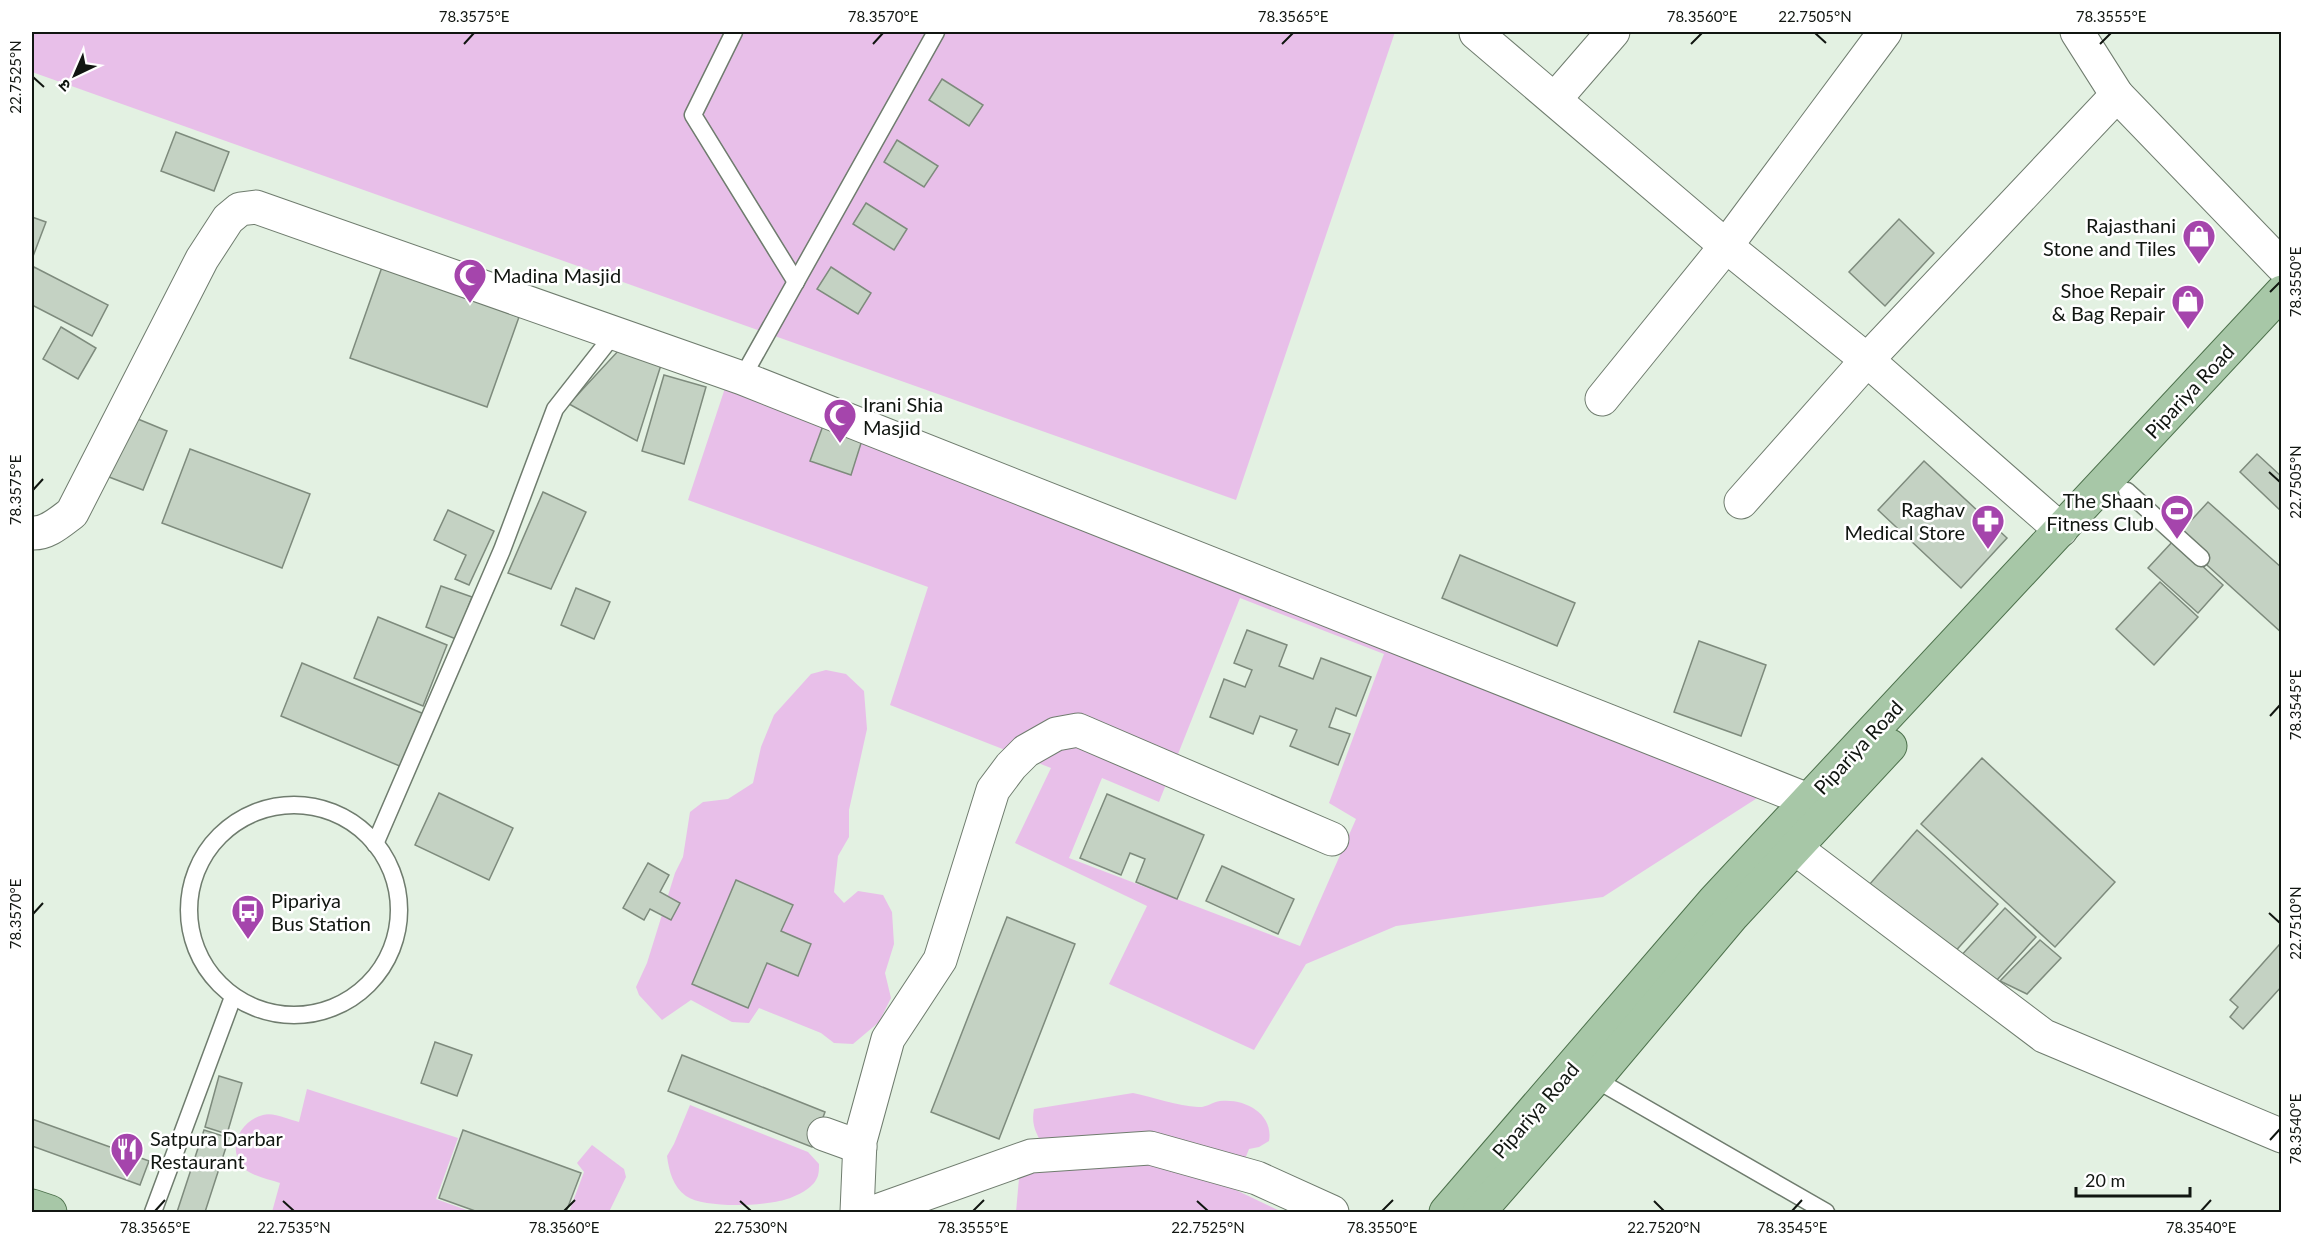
<svg xmlns="http://www.w3.org/2000/svg" width="2313" height="1244" font-family="Lato,'Noto Sans Devanagari',sans-serif">
<rect width="100%" height="100%" fill="#e3f1e2"/>
<g fill="#e8bfe9" fill-rule="evenodd">
<path d="M32,32H1395L1236,500L32,72Z"/>
<path d="M726,385L1765,793L1603,897L1396,926L1306,964L1254,1050L1109,984L1147,906L1015,843L1051,768L890,705L928,587L688,500ZM1240,598L1384,654L1329,803L1356,819L1300,946L1069,858L1102,778L1159,802Z"/>
<path d="M826,670L846,674L864,691L867,729L849,810V837L838,856L834,892L844,903L858,891L883,895L892,912L894,944L885,973L891,998L879,1022L853,1044L834,1043L821,1033L759,1008L749,1023L732,1022L691,1000L662,1020L639,995L636,987L647,963L675,873L683,857L690,812L703,802L728,799L753,783L761,747L774,715L811,674Z"/>
<path d="M307,1089L458,1138L436,1199L472,1212H272L280,1183C268,1179 250,1176 242,1166C227,1147 241,1120 263,1115C274,1112 289,1120 299,1122Z"/>
<path d="M1133,1093C1153,1097 1178,1106 1198,1107C1205,1108 1213,1102 1220,1101C1245,1098 1274,1114 1269,1141L1259,1147L1249,1149L1241,1169L1045,1148C1036,1134 1031,1125 1034,1109Z"/>
<path d="M690,1105L808,1152L819,1164C819,1168 819,1175 817,1178C813,1188 797,1196 787,1199C766,1206 705,1209 686,1196C673,1187 669,1171 667,1156L674,1144Z"/>
<path d="M592,1145L624,1169L626,1177L609,1212H569L584,1172L577,1163Z"/>
<path d="M1131,1159L1217,1181L1282,1212H1016L1020,1167Z"/>
</g>
<g fill="#c4d2c3" stroke="#7e8b7d" stroke-width="1.5">
<path d="M942,79L983,105L969,126L929,100Z"/>
<path d="M176,132L229,152L214,191L161,171Z"/>
<path d="M897,140L938,166L924,187L884,162Z"/>
<path d="M866,203L907,229L894,250L853,224Z"/>
<path d="M32,217L46,222L32,259Z"/>
<path d="M1899,219L1934,253L1885,306L1849,272Z"/>
<path d="M34,267L108,305L92,336L32,305V272Z"/>
<path d="M382,267L519,317L487,407L350,358Z"/>
<path d="M831,267L871,293L858,314L817,289Z"/>
<path d="M61,327L96,348L78,379L43,359Z"/>
<path d="M619,350L661,365L637,441L569,404Z"/>
<path d="M664,375L706,387L684,464L642,451Z"/>
<path d="M133,417L167,431L143,490L109,477Z"/>
<path d="M824,423L863,437L851,475L810,461Z"/>
<path d="M190,449L310,494L282,568L162,523Z"/>
<path d="M2257,454L2282,477V512L2240,472Z"/>
<path d="M1924,461L2007,538L1961,588L1878,510Z"/>
<path d="M543,492L586,512L551,589L508,573Z"/>
<path d="M2208,502L2282,568V633L2176,537Z"/>
<path d="M448,510L494,531L469,585L455,579L466,555L434,540Z"/>
<path d="M2174,540L2223,585L2198,613L2148,568Z"/>
<path d="M1460,555L1575,603L1557,646L1442,598Z"/>
<path d="M2160,582L2198,617L2154,665L2116,629Z"/>
<path d="M441,586L472,597L456,639L426,627Z"/>
<path d="M576,588L610,602L594,639L561,625Z"/>
<path d="M378,617L447,645L423,706L354,678Z"/>
<path d="M1247,630L1287,645L1279,666L1313,679L1321,658L1371,677L1356,716L1336,708L1329,727L1350,734L1338,765L1290,746L1297,730L1260,716L1253,734L1210,717L1224,679L1245,687L1252,670L1234,663Z"/>
<path d="M1699,641L1766,665L1741,736L1674,712Z"/>
<path d="M302,663L424,714L402,767L281,716Z"/>
<path d="M1982,758L2115,882L2055,947L1921,824Z"/>
<path d="M439,793L513,828L489,880L415,845Z"/>
<path d="M1107,794L1204,835L1177,899L1136,882L1145,859L1130,853L1121,875L1080,858Z"/>
<path d="M1917,830L1998,904L1951,956L1862,893Z"/>
<path d="M648,863L669,875L660,892L680,903L671,920L650,909L644,920L623,908Z"/>
<path d="M1222,866L1294,899L1278,934L1206,901Z"/>
<path d="M736,880L793,905L781,931L811,944L798,976L767,963L748,1008L692,984Z"/>
<path d="M2005,908L2036,937L1996,981L1958,959Z"/>
<path d="M1007,917L1075,944L999,1139L931,1112Z"/>
<path d="M2040,940L2061,958L2027,994L2000,981Z"/>
<path d="M2279,945L2282,947V986L2243,1029L2230,1017L2238,1007L2230,1000Z"/>
<path d="M435,1042L472,1055L457,1096L421,1083Z"/>
<path d="M682,1055L825,1112L812,1147L668,1091Z"/>
<path d="M219,1076L242,1083L227,1134L205,1127Z"/>
<path d="M32,1119L149,1161L140,1185L32,1146Z"/>
<path d="M204,1130L229,1138L205,1212H177Z"/>
<path d="M463,1130L581,1173L566,1212H478L439,1198Z"/>
</g>
<g fill="none" stroke-linecap="round" stroke-linejoin="round">
<defs>
<g id="service">
<path d="M734,32L693,115L796,282"/>
<path d="M742,378L936,32"/>
<path d="M2127,491L2201,558"/>
<circle cx="294" cy="910" r="105"/>
<path d="M375,844L502,550L555,409L614,334"/>
<path d="M1595,1079L1826,1212"/>
<path d="M153,1212L233,997"/>
</g>
<g id="minor">
<path d="M2077,32L2117,95L2282,266"/>
<path d="M1476,33L1726,246L1867,360L2061,530"/>
<path d="M1555,99L1613,32"/>
<path d="M1602,399L1726,246L1885,32"/>
<path d="M1741,502L1867,360L2117,95"/>
<path d="M32,533C47,534 60,522 72,513L202,259L228,219L240,209L256,207L742,378L1808,800"/>
<path d="M1795,848L2044,1036L2282,1136"/>
<path d="M824,1134L860,1147"/>
<path d="M857,1212L860,1141L888,1039L940,960L993,790L1011,766L1026,751L1056,734L1078,730L1332,839"/>
<path d="M874,1212L1031,1156L1150,1148L1257,1178L1332,1212"/>
</g>
<g id="primary">
<path d="M32,1206L50,1212"/>
<path d="M1446,1212L1714,901L2282,292"/>
<path d="M1479,1212L1595,1079L1733,915L1890,746"/>
</g>
</defs>
<use href="#service" stroke="#6f7c6e" stroke-width="19"/>
<use href="#minor" stroke="#6f7c6e" stroke-width="35"/>
<use href="#primary" stroke="#4d714c" stroke-width="35"/>
<use href="#service" stroke="#fff" stroke-width="16"/>
<use href="#minor" stroke="#fff" stroke-width="33"/>
<use href="#primary" stroke="#a7c7a7" stroke-width="33"/>
</g>
<path fill="none" stroke="#111611" stroke-width="2" d="M1815,33L1826,43M464,44L474,33M873,44L883,33M1282,44L1293,33M1691,44L1702,33M2100,44L2111,33M33,77L44,87M2270,292L2280,282M2269,472L2280,482M33,490L43,479M2270,716L2280,705M2269,913L2280,923M33,914L43,903M2270,1140L2280,1129M283,1201L294,1211M740,1201L751,1211M1197,1201L1208,1211M1654,1201L1664,1211M155,1211L165,1200M564,1211L575,1200M973,1211L984,1200M1382,1211L1393,1200M1792,1211L1802,1200M2201,1211L2211,1200"/>
<defs>
<symbol id="shop-pin" viewBox="-11 -11 22 30"><path d="M0 17L-7.5 6A9.5 9.5 0 1 1 7.5 6Z" fill="#a545ac" stroke="#fff"/><path d="M-5-2.5h2.3a2.7 3.5 0 0 1 5.4 0H5L5.5 6h-11ZM-1.5-2.5h3a1.5 2.3 0 0 0-3 0Z" fill="#fff"/></symbol>
<symbol id="mosque-pin" viewBox="-11 -11 22 30"><path d="M0 17L-7.5 6A9.5 9.5 0 1 1 7.5 6Z" fill="#a545ac" stroke="#fff"/><path d="M3.5-4.9A6 6 0 1 0 3.5 4.9A5 5 0 1 1 3.5-4.9Z" fill="#fff"/></symbol>
<symbol id="stadium-pin" viewBox="-11 -11 22 30"><path d="M0 17L-7.5 6A9.5 9.5 0 1 1 7.5 6Z" fill="#a545ac" stroke="#fff"/><path d="M0-5a6.5 5 0 1 0 0 10a6.5 5 0 1 0 0-10ZM-3.5-1.8h7v3.6h-7Z" fill="#fff"/></symbol>
<symbol id="pharmacy-pin" viewBox="-11 -11 22 30"><path d="M0 17L-7.5 6A9.5 9.5 0 1 1 7.5 6Z" fill="#a545ac" stroke="#fff"/><path d="M-2-6h4v4h4v4h-4v4h-4v-4h-4v-4h4Z" fill="#fff"/></symbol>
<symbol id="bus-pin" viewBox="-11 -11 22 30"><path d="M0 17L-7.5 6A9.5 9.5 0 1 1 7.5 6Z" fill="#a545ac" stroke="#fff"/><path d="M-5-6H5V4H4V6H2V4H-2V6H-4V4H-5ZM-3.5-4V0h7V-4ZM-3.5 1.2v1.5H-2V1.2ZM2 1.2v1.5H3.5V1.2Z" fill="#fff"/></symbol>
<symbol id="restaurant-pin" viewBox="-11 -11 22 30"><path d="M0 17L-7.5 6A9.5 9.5 0 1 1 7.5 6Z" fill="#a545ac" stroke="#fff"/><path d="M-5-6h1v4h1v-4h1v4h1v-4h1v5L-1.5 .5V6h-2V.5L-5-1ZM5-6V6H3V1.5H1.5Q1.5-4 5-6Z" fill="#fff"/></symbol>
</defs>
<g fill-rule="evenodd">
<use href="#shop-pin" x="2180" y="217" width="38" height="52"/>
<use href="#mosque-pin" x="451" y="256" width="38" height="52"/>
<use href="#shop-pin" x="2169" y="282" width="38" height="52"/>
<use href="#mosque-pin" x="821" y="396" width="38" height="52"/>
<use href="#stadium-pin" x="2158" y="492" width="38" height="52"/>
<use href="#pharmacy-pin" x="1969" y="502" width="38" height="52"/>
<use href="#bus-pin" x="229" y="892" width="38" height="52"/>
<use href="#restaurant-pin" x="108" y="1130" width="38" height="52"/>
</g>
<g text-anchor="middle" dominant-baseline="central" stroke-width="5" stroke-linejoin="round" paint-order="stroke">
<g font-size="20" fill="#111611" stroke="#fff" text-anchor="end">
<text x="2176" y="225">Rajasthani<tspan x="2176" dy="23">Stone and Tiles</tspan></text>
<text x="493" y="275" text-anchor="start">Madina Masjid</text>
<text x="2165" y="290">Shoe Repair<tspan x="2165" dy="23">&amp; Bag Repair</tspan></text>
<text x="863" y="404" text-anchor="start">Irani Shia<tspan x="863" dy="23">Masjid</tspan></text>
<text x="2154" y="500">The Shaan<tspan x="2154" dy="23">Fitness Club</tspan></text>
<text x="1965" y="509">Raghav<tspan x="1965" dy="23">Medical Store</tspan></text>
<text x="271" y="900" text-anchor="start">Pipariya<tspan x="271" dy="23">Bus Station</tspan></text>
<text x="150" y="1138" text-anchor="start">Satpura Darbar<tspan x="150" dy="23">Restaurant</tspan></text>
</g>
<g font-size="20" fill="#111611" stroke="#fff">
<text transform="translate(2189 391) rotate(-47)">Pipariya Road</text>
<text transform="translate(1858 747) rotate(-47)">Pipariya Road</text>
<text transform="translate(1535 1110) rotate(-49)">Pipariya Road</text>
</g>
</g>
<rect width="2313" height="1244" fill="none" stroke="#ffffff" stroke-width="66"/>
<g transform="translate(75 75) rotate(224)" stroke="#ffffff" stroke-width="4.5" paint-order="stroke">
<path d="M0-4.5L10 22L0 15L-10 22Z" fill="#111611"/>
<text y="-9" font-size="16" font-weight="bold" text-anchor="middle" fill="#111611">उ</text>
</g>
<path d="M2076 1187v9h114v-9" fill="none" stroke="#111611" stroke-width="3"/>
<text x="2085" y="1187" font-size="18" fill="#111611" stroke="#ffffff" stroke-width="4.5" paint-order="stroke">20 m</text>
<rect x="33" y="33" width="2247" height="1178" fill="none" stroke="#111611" stroke-width="2"/>
<g font-size="15" text-anchor="middle" fill="#111611">
<text x="474" y="22">78.3575°E</text>
<text x="883" y="22">78.3570°E</text>
<text x="1293" y="22">78.3565°E</text>
<text x="1702" y="22">78.3560°E</text>
<text x="1815" y="22">22.7505°N</text>
<text x="2111" y="22">78.3555°E</text>
<text transform="translate(16 77) rotate(-90)" y="5">22.7525°N</text>
<text transform="translate(2296 282) rotate(-90)" y="5">78.3550°E</text>
<text transform="translate(2296 482) rotate(-90)" y="5">22.7505°N</text>
<text transform="translate(16 490) rotate(-90)" y="5">78.3575°E</text>
<text transform="translate(2296 705) rotate(-90)" y="5">78.3545°E</text>
<text transform="translate(16 914) rotate(-90)" y="5">78.3570°E</text>
<text transform="translate(2296 923) rotate(-90)" y="5">22.7510°N</text>
<text transform="translate(2296 1129) rotate(-90)" y="5">78.3540°E</text>
<text x="155" y="1233">78.3565°E</text>
<text x="294" y="1233">22.7535°N</text>
<text x="564" y="1233">78.3560°E</text>
<text x="751" y="1233">22.7530°N</text>
<text x="973" y="1233">78.3555°E</text>
<text x="1208" y="1233">22.7525°N</text>
<text x="1382" y="1233">78.3550°E</text>
<text x="1664" y="1233">22.7520°N</text>
<text x="1792" y="1233">78.3545°E</text>
<text x="2201" y="1233">78.3540°E</text>
</g>
</svg>
